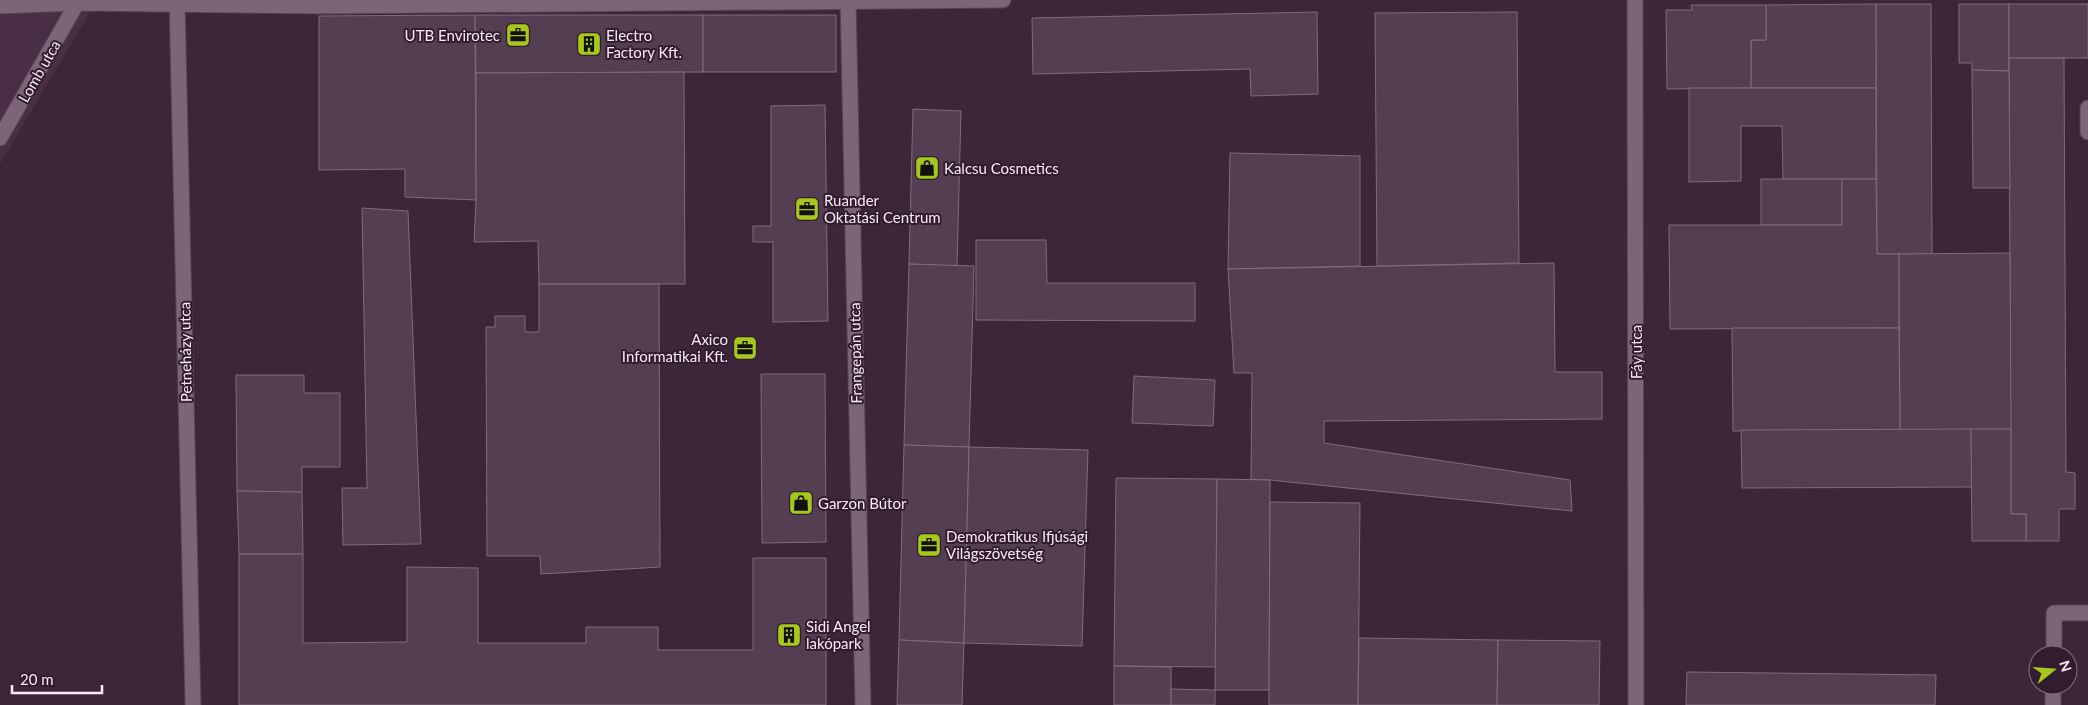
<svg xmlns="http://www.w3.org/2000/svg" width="2088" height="705" font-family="Lato,sans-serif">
<rect width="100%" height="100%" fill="#3c273a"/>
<path fill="#492e46" d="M0,0H97L0,164Z"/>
<g fill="#543e52" stroke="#826a7f">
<path d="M1876,4H1931L1932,254H1877Z"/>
<path d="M1876,4V88H1751V40H1766V5Z"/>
<path d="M1959,4H2009V71L1972,70V63H1959Z"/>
<rect x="2009" y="4" width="79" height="54"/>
<path d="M1691,5H1766V40H1751V88L1667,89L1666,10H1692Z"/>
<path d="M1317,12L1318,94L1251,96L1250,69L1033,74L1032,18Z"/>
<path d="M1517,12L1519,263L1377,266L1375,13Z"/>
<path d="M475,15L476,200L405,197V169L319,170V16Z"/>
<path d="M475,15H703V72L476,73Z"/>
<rect x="703" y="15" width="133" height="57"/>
<path d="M2009,58H2064L2066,472L2075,473V509H2059V541H2026V514H2011Z"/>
<path d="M1972,70L2009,71L2010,188H1973Z"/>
<path d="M684,72L685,284H539L538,241L474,242L476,200V73Z"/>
<path d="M1689,88H1876V179H1783L1782,126H1741V181L1689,182Z"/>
<path d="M825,105L828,321L773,322V242H753V226H771V106Z"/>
<path d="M913,109L961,111L957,266L909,264Z"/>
<path d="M1230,153L1360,156V266L1228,269Z"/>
<rect x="1761" y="179" width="81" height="46"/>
<path d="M1842,179H1876L1877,254H1899V328L1670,329L1669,225H1842Z"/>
<path d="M362,208L408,211L421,544L343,545L342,488H367Z"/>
<path d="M976,240H1046L1047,283H1195V321L976,320Z"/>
<path d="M2010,253L2011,429L1900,430L1899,254Z"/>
<path d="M1554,263L1555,372H1602V419L1324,421V443L1570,480L1572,511L1270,480L1251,479L1252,373H1234L1228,269Z"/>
<path d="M909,264L974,266L969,447L904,445Z"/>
<path d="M539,284H659L660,567L541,574L540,556H487L486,327H495V316H525V332H539Z"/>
<path d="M1732,328H1899L1900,430L1733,431Z"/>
<path d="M761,374H825L826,542L762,543Z"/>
<path d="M236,375H304V393H340V467H302V492L237,491Z"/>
<path d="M1134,376L1215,380L1213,426L1132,423Z"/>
<path d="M1971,429L1972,487L1742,488L1741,430Z"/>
<path d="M1971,429H2011V514H2026V541H1972Z"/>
<path d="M904,445L969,447L964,643L899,640Z"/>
<path d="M969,447L1088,450L1082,646L964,643Z"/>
<path d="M1116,478L1217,479L1216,667L1114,666Z"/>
<path d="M1217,479L1270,480L1269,690H1215Z"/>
<path d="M237,491L302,492L303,554H239Z"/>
<path d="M1270,502L1360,503L1358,705H1269Z"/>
<path d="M239,554H303V643L407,642V567L478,568V643H586V627H658V650H753V558H826V705H239Z"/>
<path d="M1359,638L1498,640L1497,705H1358Z"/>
<path d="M899,640L964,643L962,705H897Z"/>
<path d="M1498,640L1600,641L1599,705H1497Z"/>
<path d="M1114,666L1171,667V705H1114Z"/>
<path d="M1687,672L1936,675L1935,705H1686Z"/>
<path d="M1171,689L1215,690V705H1171Z"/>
</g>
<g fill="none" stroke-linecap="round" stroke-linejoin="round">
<defs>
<g id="minor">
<path d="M177,0L193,705"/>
<path d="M848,0L863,705"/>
<path d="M1635,0L1636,705"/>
<path d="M0,6L77,3"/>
<path d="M2088,108V132"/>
<path d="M0,138L77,3L326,6L1003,0"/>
<path d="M2054,655V613H2088"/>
<path d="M2053,705V685"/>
</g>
</defs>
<use href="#minor" stroke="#554454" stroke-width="17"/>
<use href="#minor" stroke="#7c6479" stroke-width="15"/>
</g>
<defs>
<symbol id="office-square" viewBox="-11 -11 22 22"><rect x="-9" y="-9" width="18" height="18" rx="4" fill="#a8c71c" stroke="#311d2f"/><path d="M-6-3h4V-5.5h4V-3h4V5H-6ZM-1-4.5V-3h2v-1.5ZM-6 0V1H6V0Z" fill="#111"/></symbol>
<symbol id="building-square" viewBox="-11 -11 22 22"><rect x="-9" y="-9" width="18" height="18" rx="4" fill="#a8c71c" stroke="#311d2f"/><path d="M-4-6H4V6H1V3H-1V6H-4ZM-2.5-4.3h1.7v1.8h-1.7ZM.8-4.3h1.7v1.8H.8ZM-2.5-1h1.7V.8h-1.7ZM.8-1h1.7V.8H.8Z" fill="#111"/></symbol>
<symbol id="shop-square" viewBox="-11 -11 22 22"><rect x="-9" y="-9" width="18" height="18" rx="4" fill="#a8c71c" stroke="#311d2f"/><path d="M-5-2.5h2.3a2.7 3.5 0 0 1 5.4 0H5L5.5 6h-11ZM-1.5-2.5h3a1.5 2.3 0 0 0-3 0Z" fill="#111"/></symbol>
</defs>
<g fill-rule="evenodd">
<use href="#office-square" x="504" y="21" width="28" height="28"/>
<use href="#building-square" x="575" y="30" width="28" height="28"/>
<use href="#shop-square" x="913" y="154" width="28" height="28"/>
<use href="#office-square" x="793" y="195" width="28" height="28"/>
<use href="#office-square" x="731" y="334" width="28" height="28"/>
<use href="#shop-square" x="787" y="489" width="28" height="28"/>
<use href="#office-square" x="915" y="531" width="28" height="28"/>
<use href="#building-square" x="775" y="621" width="28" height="28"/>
</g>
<g text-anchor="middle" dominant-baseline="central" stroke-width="4" stroke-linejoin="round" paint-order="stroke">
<g font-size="15" fill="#f8eaf6" stroke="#311d2f" text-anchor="start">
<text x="500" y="35" text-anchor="end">UTB Envirotec</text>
<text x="606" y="35">Electro<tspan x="606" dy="17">Factory Kft.</tspan></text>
<text x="944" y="168">Kalcsu Cosmetics</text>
<text x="824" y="200">Ruander<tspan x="824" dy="17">Oktatási Centrum</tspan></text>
<text x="728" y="339" text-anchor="end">Axico<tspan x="728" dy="17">Informatikai Kft.</tspan></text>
<text x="818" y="503">Garzon Bútor</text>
<text x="946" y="536">Demokratikus Ifjúsági<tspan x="946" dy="17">Világszövetség</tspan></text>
<text x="806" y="626">Sidi Angel<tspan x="806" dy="17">lakópark</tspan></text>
</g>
<g font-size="15" fill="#f8eaf6" stroke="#311d2f">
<text transform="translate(39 71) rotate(-60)">Lomb utca</text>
<text transform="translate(185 352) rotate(-91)">Petneházy utca</text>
<text transform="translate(1636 352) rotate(-90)">Fáy utca</text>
<text transform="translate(855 353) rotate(-91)">Frangepán utca</text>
</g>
</g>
<g transform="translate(2053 670) rotate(73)"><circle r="24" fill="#311d2f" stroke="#816f7f"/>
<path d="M0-4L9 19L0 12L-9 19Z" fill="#a8c71c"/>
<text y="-8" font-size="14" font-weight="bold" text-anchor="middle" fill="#f8eaf6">N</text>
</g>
<path d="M12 685v8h90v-8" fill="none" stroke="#f8eaf6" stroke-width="2.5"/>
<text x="20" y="685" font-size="15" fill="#f8eaf6" stroke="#311d2f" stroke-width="4" paint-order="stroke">20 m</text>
</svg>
